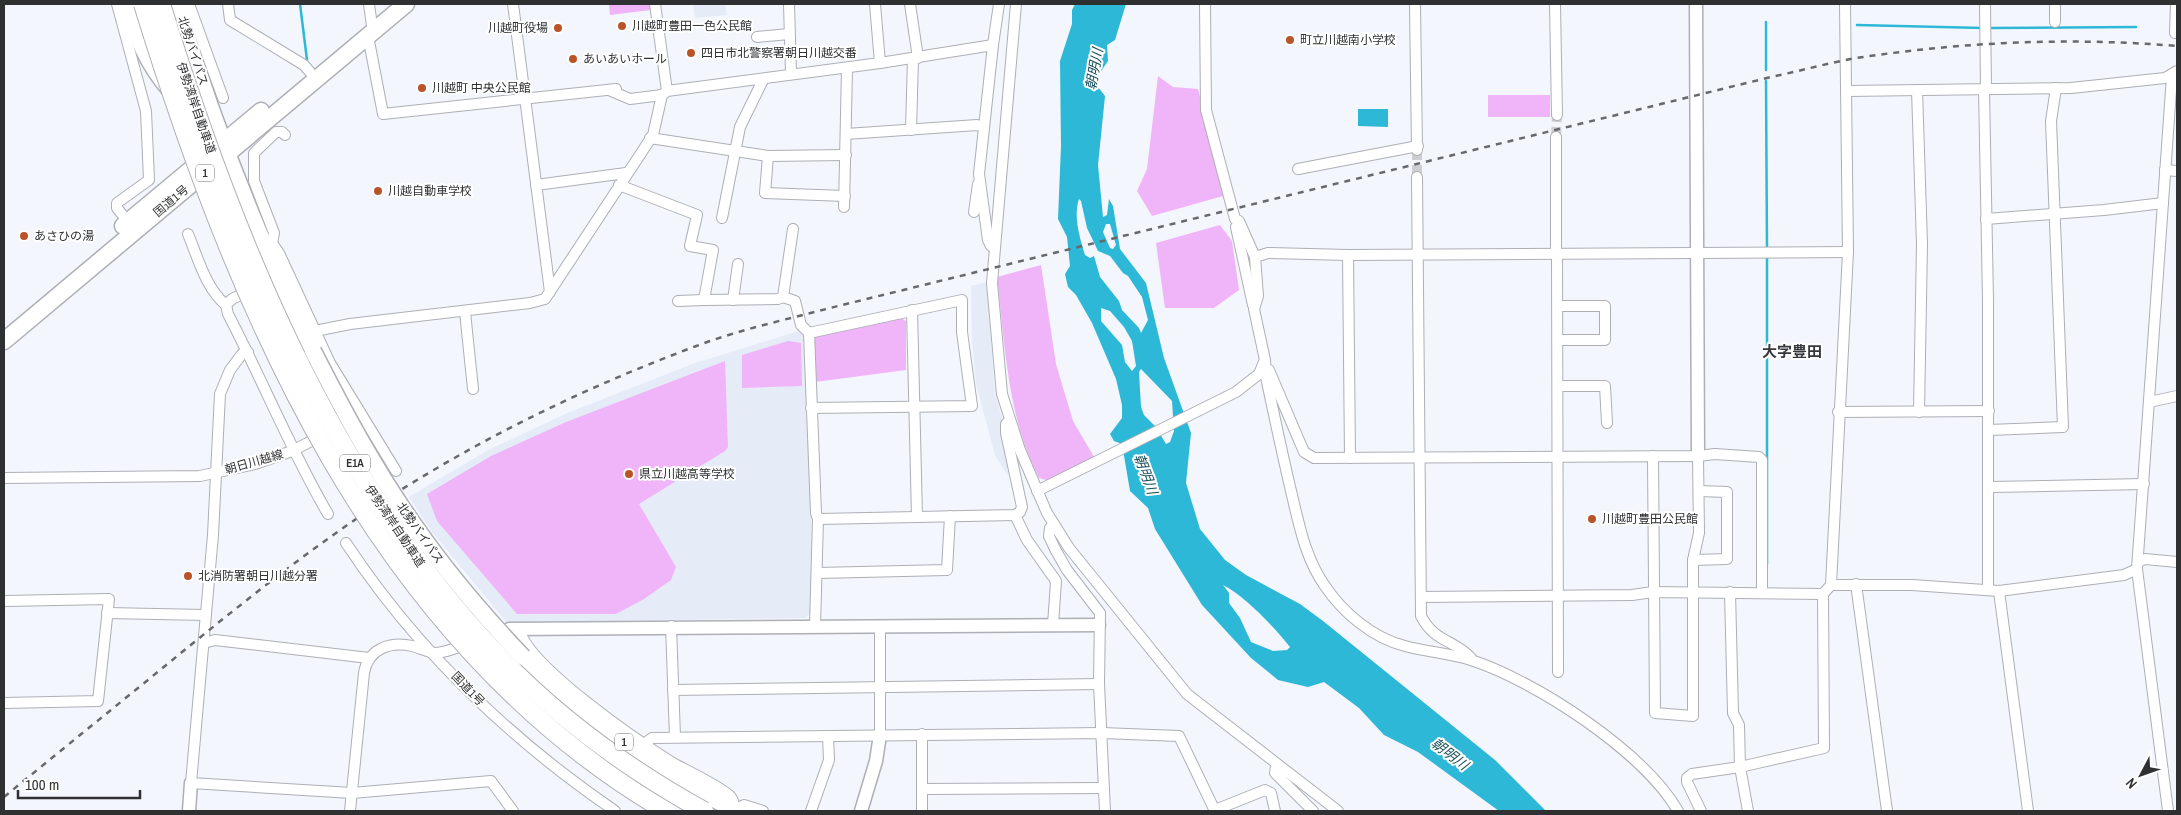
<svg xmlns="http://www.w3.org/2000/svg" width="2181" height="815" font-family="'Archivo Narrow','Noto Sans JP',sans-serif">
<rect width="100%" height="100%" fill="#f4f6fd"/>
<g fill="#e6ebf8">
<path d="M693,4H725L727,15L695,18Z"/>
<path d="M987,282L995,394L1003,421L1008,476L995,455L976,384L972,341L971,286Z"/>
<path d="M799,331L805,337L812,544L811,613L805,618L507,623L433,533L409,497L488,450L565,414L695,363Z"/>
</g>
<g fill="#f0b4f9">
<path d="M609,4H650L651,10L610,15Z"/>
<path d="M1158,76L1173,87L1198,89L1223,196L1152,216L1137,191L1147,169Z"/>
<rect x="1488" y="95" width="62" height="22"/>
<path d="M1220,225L1232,241L1239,290L1214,308H1165L1156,243Z"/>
<path d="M1041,265L1056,364L1073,421L1094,457L1049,481L1039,478C1007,417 1005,344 997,277Z"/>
<path d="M901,318L906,321V370L815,382L812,339L814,337Z"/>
<path d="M788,341L801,343L802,386L742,388V355Z"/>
<path d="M725,361L728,447L725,451L639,504L676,567L671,580L644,599L616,614H517L437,521L427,494L491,456L566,422Z"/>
</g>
<g fill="#2cb8d6" fill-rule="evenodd">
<path d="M1075,4H1126L1115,40L1107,45L1108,61L1099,74L1098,87L1105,96L1098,165L1103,217L1107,215L1109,199L1113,206L1120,249L1146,283L1164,358L1191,433L1186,483L1200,529L1225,560L1246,575L1300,604L1323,621L1495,760L1546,811H1499L1418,752L1384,735L1359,708L1324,682L1308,687L1278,680L1251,658L1202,605L1155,529L1148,508L1130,491L1122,444L1114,441L1110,434L1122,418V405L1116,379L1092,323L1076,295L1068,287L1065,274L1070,266L1067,237L1058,219L1061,146L1060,61L1072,24V10ZM1079,199L1081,201L1087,228L1098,251L1110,256L1123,273L1128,276L1142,297L1148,320L1141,333L1139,328L1122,310L1119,301L1100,277L1094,256L1090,258L1085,255C1080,239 1073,216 1079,199ZM1106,224H1110L1116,245L1113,249L1110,248L1103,232ZM1101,308L1110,311L1124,327L1132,341L1136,366L1132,371L1125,362L1122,345L1101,321ZM1141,369L1172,401L1174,431L1170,442L1166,444L1156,427L1144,415L1141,407L1139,372ZM1223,585C1245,596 1274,627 1290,647L1287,650L1273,651L1251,642L1240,618L1229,603V593Z"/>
<path d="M1358,109H1388V127L1358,126Z"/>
</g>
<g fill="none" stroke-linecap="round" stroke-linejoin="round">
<g stroke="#2cb8d6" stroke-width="2.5">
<path d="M300,4L307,60"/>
<path d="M1766,22V70"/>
<path d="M1857,25L1983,28"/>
<path d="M1988,28L2136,27"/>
<path d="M1766,81L1767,250"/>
<path d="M1767,256V564"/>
</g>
<g stroke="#cdced4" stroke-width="10" stroke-dasharray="10 5" stroke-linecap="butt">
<path d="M1556,137L1557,115"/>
<path d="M1417,150V177"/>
</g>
<defs>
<g id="minor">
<path d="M117,4L146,111L149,180L117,203V208L128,222"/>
<path d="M189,4L223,98"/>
<path d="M228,4L230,20L304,65L310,72"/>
<path d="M369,4L372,26"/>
<path d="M513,4L550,292"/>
<path d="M655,4L667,91"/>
<path d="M789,4L791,74"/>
<path d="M875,4L880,63"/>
<path d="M910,4L918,58"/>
<path d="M1016,4L992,283L1002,394L1020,450L1047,513L1069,548L1187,694L1338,811"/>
<path d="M1205,4L1206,110L1235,219L1239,221L1255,257L1258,296L1254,309L1265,360L1266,377C1274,415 1282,453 1291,491C1299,524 1305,558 1325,586C1343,613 1373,638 1405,646C1427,652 1449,653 1471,660C1536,681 1644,752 1678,811"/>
<path d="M1415,4L1417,150"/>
<path d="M1555,4L1557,115"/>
<path d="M1985,4L1986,89"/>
<path d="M2055,4V22"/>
<path d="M2176,4L2175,33H2177"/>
<path d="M368,36L383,114L616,89"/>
<path d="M757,37L789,34"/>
<path d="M1984,89L1988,300V589"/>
<path d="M609,90L630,99L662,95"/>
<path d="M1917,90L1922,244L1919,412"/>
<path d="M1847,91L2071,88L2165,78L2177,71"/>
<path d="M911,130L913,58"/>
<path d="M846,134L977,125L984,127"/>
<path d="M1556,137V253"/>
<path d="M650,138L768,156L846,155"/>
<path d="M768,156L765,193L845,196"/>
<path d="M1298,169L1418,146"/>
<path d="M2165,170L2177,171"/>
<path d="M1417,177L1421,616C1435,643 1454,639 1471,658"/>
<path d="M536,185L626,173"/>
<path d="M619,185L697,215L690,246L713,250L704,300L778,299L783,297L793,229"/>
<path d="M844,207L847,68"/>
<path d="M974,212L978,184"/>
<path d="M722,218L740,127L763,80"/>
<path d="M1986,219L2104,210L2163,203"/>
<path d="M1236,227L1253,305"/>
<path d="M188,234C198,258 206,289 226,305L228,314C263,381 290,449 328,514"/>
<path d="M272,243L274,233L254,181V153L276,132H282L285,135"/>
<path d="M263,244L272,243L279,253L330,363L396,471"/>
<path d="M991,246L988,240L979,174L993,45L999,4"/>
<path d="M1557,253L1558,672"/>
<path d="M1348,255L1350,458"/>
<path d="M1255,257L1268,253L1348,255L1848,252"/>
<path d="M783,297L795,301L801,325L809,333"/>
<path d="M733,300L738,264"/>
<path d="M678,301L704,300"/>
<path d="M226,305L232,299L252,289"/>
<path d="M1558,306H1605V340H1558"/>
<path d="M912,310L917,517"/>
<path d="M465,312L473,389"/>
<path d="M315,331L350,324L530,303L545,299L653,135L662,95L667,91L880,63L993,45"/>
<path d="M248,352L242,354L230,370L220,394L213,535L191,783L352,793L491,781L513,811"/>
<path d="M1269,370L1304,452L1314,458L1698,456L1715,454L1759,457L1762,460V591"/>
<path d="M1559,386H1605L1607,423"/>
<path d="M2149,402L2177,396"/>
<path d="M811,408L972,406L962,332V300L809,333L816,513L818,519L815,626"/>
<path d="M1838,412L1989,411"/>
<path d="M344,423L360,414"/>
<path d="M1989,430L2063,427L2051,121L2056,88"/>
<path d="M1653,456L1655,713L1693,716V560L1699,533L1698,456"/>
<path d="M4,478L200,476L255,464L292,451L323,435"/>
<path d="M1989,487L2144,484"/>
<path d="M1037,491L1236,392L1259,374L1264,362"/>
<path d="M1015,515L1027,540L1056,581L1053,625"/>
<path d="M818,519L1015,515L1020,512L1022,507L1006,433V424L1010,420"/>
<path d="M1054,524L1050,528L1049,536L1055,549L1067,570L1100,613L1099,684L1105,811"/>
<path d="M346,543C416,649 510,739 615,811"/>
<path d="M1693,560L1727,559V492L1699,491"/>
<path d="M2138,562L2145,559L2177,562"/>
<path d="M817,573L947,570L950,516"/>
<path d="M1856,584L1887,811"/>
<path d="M1831,585H1912L1999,591L2124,575L2137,569"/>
<path d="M1999,591L2028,811"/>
<path d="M1730,592L1733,713L1739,725L1740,767L1748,811"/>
<path d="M1421,597L1632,595L1653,592L1823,594"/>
<path d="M4,601L109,599L98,701L4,703"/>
<path d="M107,613L206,615"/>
<path d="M671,626L675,737"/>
<path d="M880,626V735"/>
<path d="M519,628C526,665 639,742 673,763C689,772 718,785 730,796C734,800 734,804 735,810L744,805L763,811"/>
<path d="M204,643L215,640L369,658"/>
<path d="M673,690L1099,684"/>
<path d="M922,734V811"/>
<path d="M644,744L652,738L1102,733L1179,736L1215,811"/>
<path d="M1276,766L1275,773L1313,811"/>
<path d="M922,789L1104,788"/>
<path d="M1215,810L1265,790L1271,793L1275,811"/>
<path d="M350,811L364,673C368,649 390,641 412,646C420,648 427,652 435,653C446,653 458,647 469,643"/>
<path d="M811,811L829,760L828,736"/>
<path d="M1701,811L1687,782V778L1692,774L1740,767L1824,748L1823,594L1831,585L1848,252L1845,4"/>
<path d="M2168,811L2137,569L2172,76"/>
</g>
<g id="tertiary">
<path d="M1696,4L1698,456"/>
<path d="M509,629L1099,625"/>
<path d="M189,811L191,783"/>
<path d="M861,811L876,761L880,735"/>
</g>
<g id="trunk">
<path d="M127,4C138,39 146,62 171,91"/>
<path d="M177,4C212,123 258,239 313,351"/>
<path d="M123,226L261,111"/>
<path d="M4,341L406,4"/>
<path d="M523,657C586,717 658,772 737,811"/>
</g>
</defs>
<use href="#minor" stroke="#adafb5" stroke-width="12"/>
<use href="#tertiary" stroke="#adafb5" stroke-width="15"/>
<use href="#trunk" stroke="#adafb5" stroke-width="19"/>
<use href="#minor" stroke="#fff" stroke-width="10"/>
<use href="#tertiary" stroke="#fff" stroke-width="12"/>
<use href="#trunk" stroke="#fff" stroke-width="16"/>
<path stroke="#66686b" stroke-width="2.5" stroke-dasharray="6 6" stroke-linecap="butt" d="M4,797C65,747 126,698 187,648C261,588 335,529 417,480C509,424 608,378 710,341C751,327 796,317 838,306L1771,77C1800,71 1828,63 1856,58C1963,42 2069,37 2177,46"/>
<defs>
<path id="trunk-bridge" d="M313,351C344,412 376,472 416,528C448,574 484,616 523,657"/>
<g id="motorway-bridge">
<path d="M143,4C238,312 375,641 666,811"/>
<path d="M161,4C231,231 328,475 493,650C554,715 626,768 704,811"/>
</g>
</defs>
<use href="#trunk-bridge" stroke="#adafb5" stroke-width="19" stroke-linecap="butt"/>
<use href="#motorway-bridge" stroke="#adafb5" stroke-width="20" stroke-linecap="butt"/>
<use href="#trunk-bridge" stroke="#fff" stroke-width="16"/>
<use href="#motorway-bridge" stroke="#fff" stroke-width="18"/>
</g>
<g fill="#ba5328" stroke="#fff" stroke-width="2">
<circle cx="622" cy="26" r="5"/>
<circle cx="558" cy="28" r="5"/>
<circle cx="1290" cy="40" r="5"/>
<circle cx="691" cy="53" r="5"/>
<circle cx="573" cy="59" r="5"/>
<circle cx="422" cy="88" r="5"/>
<circle cx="378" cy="191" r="5"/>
<circle cx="24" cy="236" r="5"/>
<circle cx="629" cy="474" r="5"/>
<circle cx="1592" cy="519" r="5"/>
<circle cx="188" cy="576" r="5"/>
</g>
<g text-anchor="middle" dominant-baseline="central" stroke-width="4" stroke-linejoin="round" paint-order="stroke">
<g fill="#fff" stroke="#6d6e70" stroke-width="1">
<rect x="196" y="164.5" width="18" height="17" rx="4"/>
<rect x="340" y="454.5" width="30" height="17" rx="4"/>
<rect x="615" y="733.5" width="18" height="17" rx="4"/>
</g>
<g font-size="11" font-weight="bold" fill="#2f3032">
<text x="205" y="173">1</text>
<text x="355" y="463">E1A</text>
<text x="624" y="742">1</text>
</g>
<g font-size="12" fill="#2f3032" stroke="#fff" text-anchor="start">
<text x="632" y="26">川越町豊田一色公民館</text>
<text x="548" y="28" text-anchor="end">川越町役場</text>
<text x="1300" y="40">町立川越南小学校</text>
<text x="701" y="53">四日市北警察署朝日川越交番</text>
<text x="583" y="59">あいあいホール</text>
<text x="432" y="88">川越町 中央公民館</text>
<text x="388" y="191">川越自動車学校</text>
<text x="34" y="236">あさひの湯</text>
<text x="639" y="474">県立川越高等学校</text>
<text x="1602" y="519">川越町豊田公民館</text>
<text x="198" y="576">北消防署朝日川越分署</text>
</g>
<g font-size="12" fill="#2f3032" stroke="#fff">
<text transform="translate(193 51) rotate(72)">北勢バイパス</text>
<text transform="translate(196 108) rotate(71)">伊勢湾岸自動車道</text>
<text transform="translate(171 201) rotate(-40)">国道1号</text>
<text transform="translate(254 462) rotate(-16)">朝日川越線</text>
<text transform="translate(395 526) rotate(56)">伊勢湾岸自動車道</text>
<text transform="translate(420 533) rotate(55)">北勢バイパス</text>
<text transform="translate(468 689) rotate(46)">国道1号</text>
</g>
<g font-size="14" font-style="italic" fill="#164e5b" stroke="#fff">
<text transform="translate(1094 69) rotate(-80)">朝明川</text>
<text transform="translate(1146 474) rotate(70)">朝明川</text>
<text transform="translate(1450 754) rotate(37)">朝明川</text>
</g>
<g font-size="15" font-weight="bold" fill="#35373c" stroke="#fff">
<text x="1792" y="351">大字豊田</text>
</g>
</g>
<rect width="2181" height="815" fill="none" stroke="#2f3032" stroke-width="10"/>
<g transform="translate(2141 775) rotate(229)" stroke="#ffffff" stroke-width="4" paint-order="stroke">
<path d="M0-4L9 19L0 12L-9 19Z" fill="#2f3032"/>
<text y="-8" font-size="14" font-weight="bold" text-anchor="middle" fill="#2f3032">N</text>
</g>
<path d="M18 790v8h122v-8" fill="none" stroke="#2f3032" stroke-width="2.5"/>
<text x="25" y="790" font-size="15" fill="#2f3032" stroke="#ffffff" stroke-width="4" paint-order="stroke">100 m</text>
</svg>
